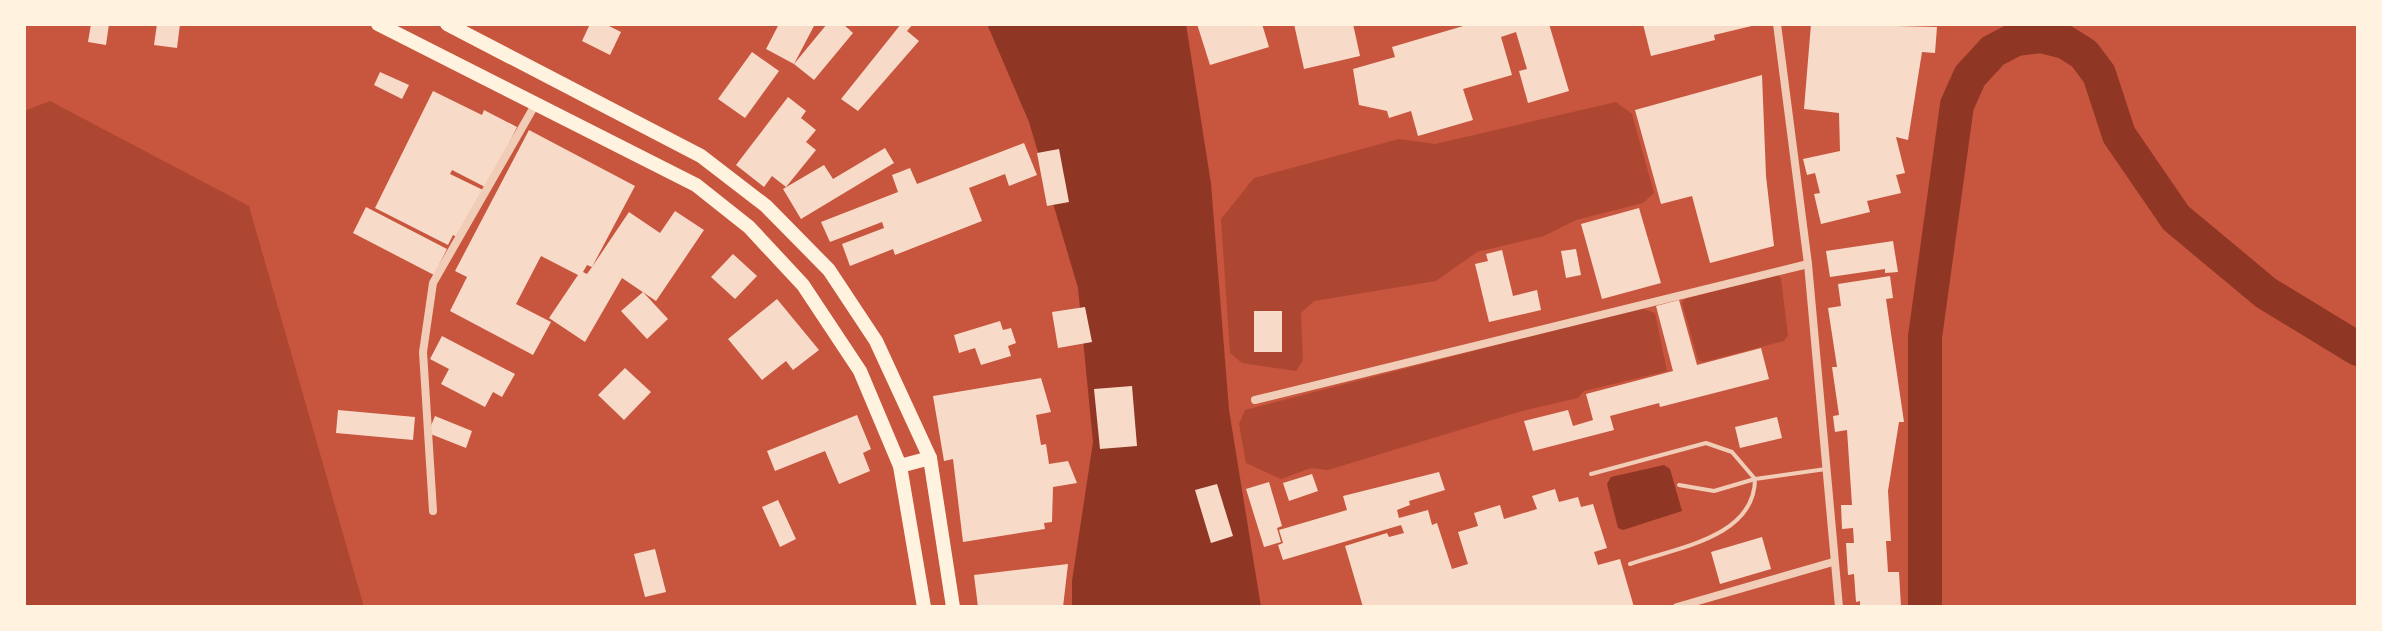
<svg xmlns="http://www.w3.org/2000/svg" width="2382" height="631" font-family="Inter,sans-serif">
<rect width="100%" height="100%" fill="#c8553d"/>
<g fill="#ae4732">
<path d="M50,101L249,206L364,607H24V111Z"/>
<path d="M1616,102L1632,114L1654,193L1643,203L1576,220L1544,236L1477,252L1436,281L1314,301L1301,313L1303,360L1296,371L1242,363L1230,353L1221,219L1254,178L1399,139L1435,144Z"/>
<path d="M1777,273L1781,279L1788,335L1784,341L1703,362L1698,360L1682,303L1685,299Z"/>
<path d="M1641,308L1655,313L1667,371L1584,391L1578,398L1522,411L1328,470L1311,468L1281,479L1246,463L1239,424L1245,410Z"/>
</g>
<g fill="#8f3625">
<path d="M987,24H1186L1211,184L1229,410L1261,607H1072V581L1093,442L1078,288L1029,122Z"/>
<path d="M1664,465L1670,469L1682,511L1623,530L1618,528L1607,484L1611,477Z"/>
</g>
<g fill="none" stroke-linecap="round" stroke-linejoin="round">
<path stroke="#8f3625" stroke-width="34" d="M1925,607V337L1957,105L1970,76L1993,51L2016,39L2041,36L2065,42L2084,54L2099,74L2119,135L2176,218L2266,293L2358,349"/>
</g>
<g fill="#f7dbc8">
<path d="M91,24H109L106,45L88,42Z"/>
<path d="M157,24H180L177,48L154,45Z"/>
<path d="M590,24H605L621,32L610,55L582,41Z"/>
<path d="M779,24H815L794,64L766,49Z"/>
<path d="M827,24H843L853,33L814,80L794,64Z"/>
<path d="M901,24H913L907,31L919,41L858,111L841,99Z"/>
<path d="M1197,24H1262L1269,47L1210,65Z"/>
<path d="M1294,24H1353L1360,56L1304,69Z"/>
<path d="M1470,24H1549L1569,91L1528,103L1519,71L1527,69L1516,32L1501,37L1512,75L1463,89L1473,120L1418,136L1411,111L1389,118L1387,111L1359,105L1353,69L1395,57L1392,47Z"/>
<path d="M1643,24H1755L1756,25L1714,35L1715,40L1651,56Z"/>
<path d="M1811,24L1937,27L1935,53L1922,52L1908,140L1896,137L1905,173L1896,175L1901,193L1867,201L1870,212L1821,224L1814,194L1820,193L1815,173L1807,175L1803,159L1840,151L1839,113L1804,109Z"/>
<path d="M752,52L779,71L745,118L718,99Z"/>
<path d="M380,72L409,85L402,99L374,85Z"/>
<path d="M1762,75L1766,176L1774,246L1710,263L1692,196L1661,204L1635,110Z"/>
<path d="M433,91L482,115L484,110L517,127L487,188L452,170L450,174L483,190L459,238L453,235L448,245L375,208Z"/>
<path d="M788,97L806,111L801,118L816,130L806,142L816,150L786,187L772,176L764,187L736,165Z"/>
<path d="M529,130L635,186L592,267L587,265L583,272L587,274L592,267L629,212L660,233L675,211L704,230L656,301L622,278L585,342L549,318L578,275L541,256L516,304L551,322L533,355L450,311L467,277L455,271Z"/>
<path d="M1024,143L1037,175L1009,186L1005,174L969,188L982,221L895,255L893,249L850,266L842,244L884,228L882,222L830,242L821,222L898,192L892,175L910,168L917,184Z"/>
<path d="M885,148L894,163L801,219L783,189L824,165L833,179Z"/>
<path d="M1059,149L1069,202L1047,206L1037,153Z"/>
<path d="M366,207L447,249L434,275L353,233Z"/>
<path d="M1639,208L1661,283L1602,299L1581,224Z"/>
<path d="M1893,241L1898,272L1885,273V269L1830,277L1826,251Z"/>
<path d="M1576,249L1581,275L1566,278L1561,251Z"/>
<path d="M1502,250L1513,296L1537,290L1541,310L1489,322L1475,264L1488,261L1486,254Z"/>
<path d="M733,254L757,276L735,299L711,277Z"/>
<path d="M1890,276L1893,298L1886,299L1904,422H1899L1888,491L1891,541H1886L1888,572H1899L1901,607H1860V601L1856,602L1854,574L1848,575L1846,543H1854L1853,528L1842,529L1841,505H1852L1847,430L1835,432L1833,416L1839,415L1832,367H1837L1828,308L1841,306L1838,284Z"/>
<path d="M643,292L668,319L647,339L621,311Z"/>
<path d="M777,299L819,350L793,370L786,361L762,380L728,339Z"/>
<path d="M1679,300L1697,365L1761,348L1769,379L1660,407L1659,403L1610,416L1614,430L1533,451L1524,421L1568,410L1573,426L1593,420L1586,394L1673,371L1656,306Z"/>
<path d="M1085,307L1092,342L1058,348L1052,312Z"/>
<rect x="1254" y="311" width="28" height="41"/>
<path d="M1000,321L1003,330L1011,328L1016,343L1008,346L1011,356L981,365L975,348L959,353L954,335Z"/>
<path d="M442,336L515,374L502,397L493,392L485,407L441,384L449,369L430,359Z"/>
<path d="M625,368L651,392L624,420L598,395Z"/>
<path d="M1041,378L1051,412L1036,415L1041,445L1046,444L1049,464L1068,461L1077,483L1053,487L1052,522L1044,523L1045,529L963,542L953,459L944,461L933,396Z"/>
<path d="M1132,386L1137,446L1100,449L1094,389Z"/>
<path d="M338,410L415,417L413,440L336,433Z"/>
<path d="M857,415L871,449L863,453L870,471L839,484L825,451L775,471L767,451Z"/>
<path d="M435,416L472,431L466,448L428,433Z"/>
<path d="M1777,417L1782,438L1740,448L1735,427Z"/>
<path d="M1439,472L1445,490L1409,501L1410,505L1397,510L1399,518L1428,510L1432,525L1437,523L1452,569L1468,564L1458,532L1478,526L1474,513L1500,505L1504,519L1537,509L1532,496L1555,489L1559,502L1578,497L1581,507L1593,504L1607,548L1594,552L1598,565L1620,559L1634,607H1363L1345,546L1387,533L1389,537L1404,533L1401,525L1283,560L1278,545L1283,543L1279,530L1347,510L1343,496Z"/>
<path d="M1312,474L1318,491L1289,501L1283,483Z"/>
<path d="M1269,482L1282,526L1277,528L1281,542L1264,547L1246,489Z"/>
<path d="M1217,484L1233,536L1211,543L1195,490Z"/>
<path d="M778,500L796,539L780,547L762,507Z"/>
<path d="M1762,537L1771,569L1720,584L1711,552Z"/>
<path d="M655,549L666,592L645,597L634,554Z"/>
<path d="M1068,564L1063,607H978L974,575Z"/>
</g>
<g fill="none" stroke-linecap="round" stroke-linejoin="round">
<g stroke="#f1ccb7" stroke-width="4">
<path d="M1591,474L1706,443L1732,452L1755,479L1714,491L1679,485"/>
<path d="M1630,564C1675,548 1755,538 1755,479L1826,469"/>
</g>
<g stroke="#f1ccb7" stroke-width="8">
<path d="M1777,24L1808,264L1839,607"/>
<path d="M1255,400L1808,264"/>
<path d="M433,511L423,352L433,283L535,105"/>
<path d="M1677,607L1833,562"/>
</g>
<g stroke="#fff3e0" stroke-width="14">
<path d="M378,24L696,185L749,227L803,285L860,371L900,466L924,607"/>
<path d="M447,24L701,156L766,206L829,270L876,341L930,458L953,607"/>
<path d="M900,466L930,458"/>
</g>
</g>
<rect width="2382" height="631" fill="none" stroke="#fff3e0" stroke-width="52"/>
</svg>
